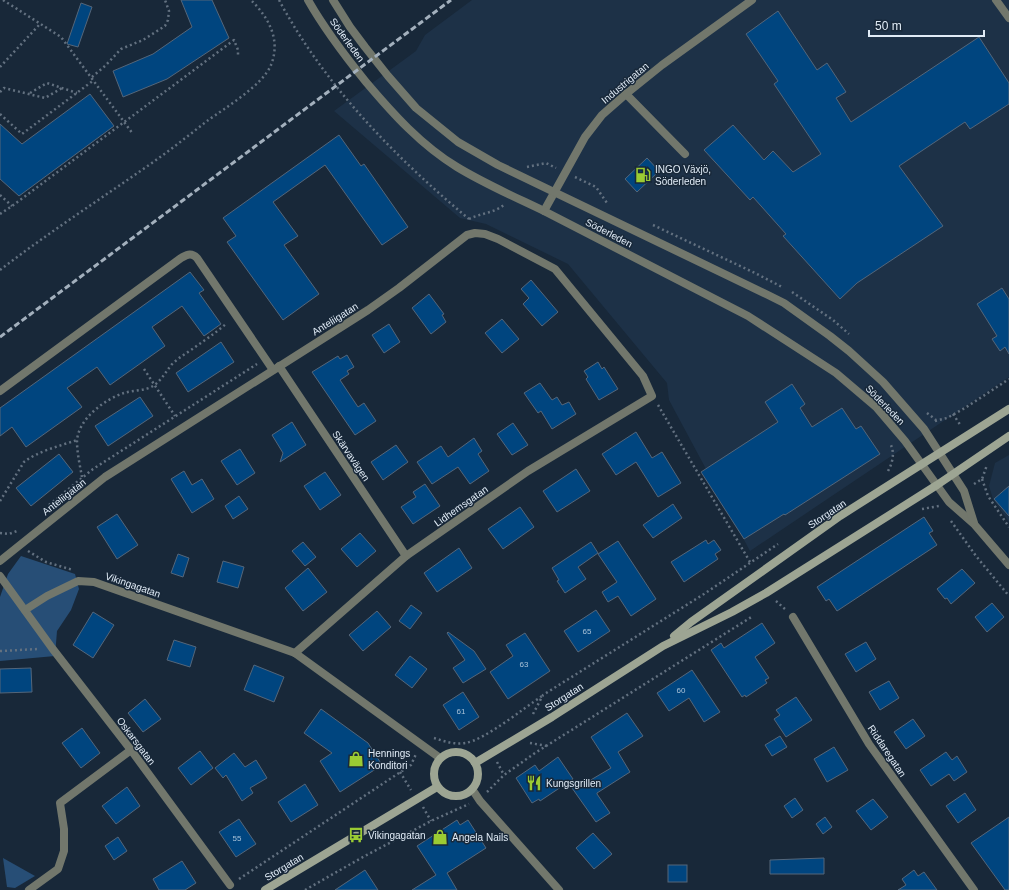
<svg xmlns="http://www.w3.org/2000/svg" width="1009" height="890" font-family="Helvetica,sans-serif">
<rect width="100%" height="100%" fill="#182839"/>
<g fill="#1d3147">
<path d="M472,0H1009V377L750,551L669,400L667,383L568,264L486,224L460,218L334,111L416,51L425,35Z"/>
<path d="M1009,455V522L993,499L989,486L995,463Z"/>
</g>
<g fill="#274e76">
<path d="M21,556L75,574L79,589L71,610L57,631L55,656L0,661V597L8,574Z"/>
<path d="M3,858L35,876L15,888L7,887Z"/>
</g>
<g fill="#00457f" stroke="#54667a">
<path d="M181,0H212L229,38L167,79L123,97L113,71L153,54L192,27Z"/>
<path d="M81,3L92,7L78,47L67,44Z"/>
<path d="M778,11L817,70L827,63L846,92L836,98L851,122L979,37L1009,83V104L970,129L965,122L899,166L943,226L857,283L840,299L783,236L786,234L753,197L750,200L704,150L733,125L764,160L773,151L793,172L821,154L774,84L778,81L746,34Z"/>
<path d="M90,94L114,126L19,196L0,179V124L22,144Z"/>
<path d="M339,135L361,166L364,164L408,227L382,245L325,165L273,202L298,236L284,245L319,294L283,320L227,242L236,236L223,218Z"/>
<path d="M647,158L659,171L637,192L625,179Z"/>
<path d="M190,272L204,290L199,293L221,324L204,336L182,306L152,327L165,346L110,385L97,367L67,388L82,407L26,447L12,427L0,436V408Z"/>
<path d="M531,280L558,312L542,326L523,304L529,298L521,289Z"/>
<path d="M1002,288L1009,299V354L1005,347L1000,351L992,339L997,336L977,304Z"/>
<path d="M429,294L444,314L442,315L446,322L431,334L412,308Z"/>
<path d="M502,319L519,339L502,353L485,333Z"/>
<path d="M389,324L400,342L384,353L372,335Z"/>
<path d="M221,342L234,362L188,392L176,373Z"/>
<path d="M347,355L354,367L347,371L349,374L340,380L358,407L364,403L376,421L355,435L312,372L338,356L340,359Z"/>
<path d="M598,362L602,369L604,367L618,389L599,400L586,379L588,377L584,371Z"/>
<path d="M540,383L552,400L557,397L562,405L569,402L576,414L552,429L541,411L538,413L524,393Z"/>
<path d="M792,384L805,404L800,408L812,427L842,408L856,429L861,426L880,454L785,515L784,514L744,539L701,472L778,422L765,402Z"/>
<path d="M140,397L153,416L108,446L95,426Z"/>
<path d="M292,422L306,445L280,462L283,453L272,435Z"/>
<path d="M513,423L528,445L512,455L497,434Z"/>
<path d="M636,432L652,458L662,452L681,483L658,497L636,462L616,475L602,454Z"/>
<path d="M474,438L482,451L478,454L489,471L470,484L458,467L432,484L417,462L441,446L448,457Z"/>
<path d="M396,445L408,462L383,480L371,462Z"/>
<path d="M240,449L255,473L237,485L221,461Z"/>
<path d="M59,454L73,472L31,506L16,488Z"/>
<path d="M576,469L590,491L557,512L543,491Z"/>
<path d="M184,471L192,485L202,479L214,499L192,513L171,479Z"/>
<path d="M325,472L341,495L320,510L304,486Z"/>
<path d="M425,484L440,506L413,524L401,507L416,497L413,492Z"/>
<path d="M1009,486V516L994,499Z"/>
<path d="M239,496L248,509L233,519L225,506Z"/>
<path d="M673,504L682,518L653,538L643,525Z"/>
<path d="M520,507L534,527L503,549L488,529Z"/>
<path d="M117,514L138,545L117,559L97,527Z"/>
<path d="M924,517L933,531L929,533L937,545L837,611L829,599L826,601L817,587Z"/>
<path d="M360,533L376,551L357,567L341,549Z"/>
<path d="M706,540L708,544L714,540L721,550L715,554L718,559L684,582L671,562Z"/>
<path d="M618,541L656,599L631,616L618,596L608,602L602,592L617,582L598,554Z"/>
<path d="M303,542L316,557L305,566L292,551Z"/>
<path d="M591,542L598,553L578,567L586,579L565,593L557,581L559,580L552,568Z"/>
<path d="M459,548L472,568L437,592L424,573Z"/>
<path d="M178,554L189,558L183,577L171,573Z"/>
<path d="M223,561L244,567L238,588L217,582Z"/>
<path d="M308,568L327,592L303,611L285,588Z"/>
<path d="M962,569L975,583L951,604L947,598L945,599L937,589Z"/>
<path d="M992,603L1004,617L987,632L975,617Z"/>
<path d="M411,605L422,613L410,629L399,621Z"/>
<path d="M596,610L610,631L578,652L564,631Z"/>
<path d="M377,611L391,627L363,651L349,635Z"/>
<path d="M93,612L114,625L93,658L73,645Z"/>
<path d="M762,623L775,643L755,657L769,678L765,680L767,683L746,697L745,695L742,697L711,650L721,643L724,648Z"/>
<path d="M448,632L474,651L486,669L463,683L453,668L465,660L447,633Z"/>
<path d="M525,633L550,671L508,699L490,672L513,656L506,645Z"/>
<path d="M174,640L196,647L190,667L167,660Z"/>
<path d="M866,642L876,659L856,672L845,654Z"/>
<path d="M410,656L427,669L412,688L395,675Z"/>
<path d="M254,665L284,677L274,702L244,690Z"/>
<path d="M31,668L32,692L0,693V669Z"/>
<path d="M692,670L720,712L704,722L689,698L669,711L657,693Z"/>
<path d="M889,681L899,698L880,710L869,692Z"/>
<path d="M463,692L479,717L459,730L443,705Z"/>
<path d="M796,697L812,720L786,737L774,719L780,715L776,710Z"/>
<path d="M145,699L161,719L143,732L128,713Z"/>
<path d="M321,709L368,743L382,765L340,792L320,761L332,753L304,733Z"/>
<path d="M627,713L643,736L618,752L630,772L597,793V794L610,813L596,822L572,788L587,778L589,781L611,768L591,737Z"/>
<path d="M913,719L925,736L906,749L894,732Z"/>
<path d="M82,728L100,753L81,768L62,743Z"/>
<path d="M780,736L787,747L772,756L765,745Z"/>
<path d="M834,747L848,770L827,782L814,759Z"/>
<path d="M200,751L213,768L191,785L178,768Z"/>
<path d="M946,752L952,760L957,756L967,772L954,781L949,774L931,786L920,770Z"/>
<path d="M234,753L245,767L256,760L267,778L250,788L253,793L242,801L226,775L223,778L215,768Z"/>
<path d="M558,757L573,779L540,801L539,799L532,803L516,778L535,765L539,771Z"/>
<path d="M305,784L318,805L291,822L278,802Z"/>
<path d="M127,787L140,806L116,824L102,806Z"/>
<path d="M965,793L976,810L958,823L946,806Z"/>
<path d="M795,798L803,810L792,818L784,806Z"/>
<path d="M873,799L888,817L871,830L856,811Z"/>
<path d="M825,817L832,827L823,834L816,824Z"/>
<path d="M1009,817V890H1005L971,843Z"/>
<path d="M239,819L256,844L236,857L219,832Z"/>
<path d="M457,820L460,825L468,820L486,848L447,873L457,890H412L436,875L417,846Z"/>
<path d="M593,833L612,854L594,869L576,848Z"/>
<path d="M118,837L127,851L114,860L105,846Z"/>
<path d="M824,858V874H770V860Z"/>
<path d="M182,861L196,883L185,890H159L153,879Z"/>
<rect x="668" y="865" width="19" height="17"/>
<path d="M365,870L378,890H335Z"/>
<path d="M914,870L918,876L924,872L937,890H898L906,885L902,879Z"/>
</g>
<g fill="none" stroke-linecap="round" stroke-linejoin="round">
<g stroke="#637180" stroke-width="2.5" stroke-dasharray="2 3" stroke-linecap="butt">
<path d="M3,0L61,37L133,134"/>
<path d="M279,0C325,86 395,157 469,219"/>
<path d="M0,67L40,24"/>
<path d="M92,77L105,66L121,49L143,40L165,26L168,20L169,11L165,0"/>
<path d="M0,92L4,88L45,98L62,88"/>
<path d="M30,93L47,83L77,93"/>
<path d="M0,114L22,134L94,80"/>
<path d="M527,167L546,163L556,168"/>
<path d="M575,177L596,187L607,203"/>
<path d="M0,195L12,206"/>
<path d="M0,214L12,206L234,40L238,50V55"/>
<path d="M469,219C481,213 495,213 505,204"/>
<path d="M653,225L757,274L782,287"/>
<path d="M0,270C48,233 99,200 149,165C169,151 188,136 207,121C225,108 263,85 271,65C281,40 269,18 251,0"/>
<path d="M792,292L833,320L849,334"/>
<path d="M144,369L175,416"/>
<path d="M658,405L750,562"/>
<path d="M927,413L936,420"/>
<path d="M953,414L961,426"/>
<path d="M935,421L947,418L965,408L1009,379"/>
<path d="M888,471C893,462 895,452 890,443"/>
<path d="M82,477C80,466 77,453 77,441C78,419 105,399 124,393C133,390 145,391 153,386C162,380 166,371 173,363C181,356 190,351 198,345C208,338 218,331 227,323"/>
<path d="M982,479L988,496L1009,527"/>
<path d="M974,484L982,479L987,465"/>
<path d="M0,501L24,462C38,451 60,446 77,440"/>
<path d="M49,505L93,469L257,364"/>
<path d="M922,509L939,506"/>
<path d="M951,521L976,556L1009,596"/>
<path d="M0,533L9,534L17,531"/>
<path d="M28,551L46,562L73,570"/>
<path d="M776,601L786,610"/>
<path d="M0,651L39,649"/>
<path d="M533,714L543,695L704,594L778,544"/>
<path d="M434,738C444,741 454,745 465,743C485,740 524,708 542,696"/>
<path d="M530,743L547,746"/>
<path d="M497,762L504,775"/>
<path d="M400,772L411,790"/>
<path d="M487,792L504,775L535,753L753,616"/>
<path d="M423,807L431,821"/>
<path d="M239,879L411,765L416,754"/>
<path d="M305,890L363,857L431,821L469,804"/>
</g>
<g stroke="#72776c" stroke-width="8">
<path d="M996,0L1009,18"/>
<path d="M626,94L685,154"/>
<path d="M0,391L181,258C187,255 191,252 197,258L273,370"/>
<path d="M29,890L58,869L64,851V829L60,803L131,750"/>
</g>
<g stroke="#72776c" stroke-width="8">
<path d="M544,211L585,137L602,115L626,94L662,65L752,0"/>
<path d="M279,366L406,556"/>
<path d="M0,561L105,477L368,310L399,288L467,235L475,233L485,234L498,239L555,269L643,376L652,396L528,471L406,556L295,653"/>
<path d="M0,576L52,648L131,750L230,885"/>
<path d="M25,610L47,596L78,581L94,582L295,653L440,758"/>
<path d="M793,617L869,744L974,890"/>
<path d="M472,789L480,801L559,890"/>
</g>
<g stroke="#72776c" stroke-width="8">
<path d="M308,0C325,30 345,56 366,82C393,114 421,145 457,167C485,184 515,197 544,211L748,316L836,373L876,407L905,441L949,502L974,524L1009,565"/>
<path d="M333,0L350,27L365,47L388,76L416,108L458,142L498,165L768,295L784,303L830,336L849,351L883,382L924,429L964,491L974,523"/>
</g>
<g stroke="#9da593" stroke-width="8">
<path d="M674,636L691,622L840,516L1009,409"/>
<circle cx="456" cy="774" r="22"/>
<path d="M475,763L552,717L663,646L732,612L766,593L937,485L1009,436"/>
<path d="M265,890L437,787"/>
</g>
<path stroke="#a3b0bd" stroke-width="3" stroke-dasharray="6 3" stroke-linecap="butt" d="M0,337L451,0"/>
</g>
<defs>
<symbol id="fuel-bare" viewBox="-9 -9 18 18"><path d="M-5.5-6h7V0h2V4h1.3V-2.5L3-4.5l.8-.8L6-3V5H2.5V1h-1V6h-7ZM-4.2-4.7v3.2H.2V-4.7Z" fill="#9bcb33" stroke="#182839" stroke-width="2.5" paint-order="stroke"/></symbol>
<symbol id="shop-bare" viewBox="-9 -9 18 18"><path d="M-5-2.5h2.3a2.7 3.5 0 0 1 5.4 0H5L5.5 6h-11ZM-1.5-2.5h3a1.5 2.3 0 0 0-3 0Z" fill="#9bcb33" stroke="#182839" stroke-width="2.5" paint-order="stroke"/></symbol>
<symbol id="restaurant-bare" viewBox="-9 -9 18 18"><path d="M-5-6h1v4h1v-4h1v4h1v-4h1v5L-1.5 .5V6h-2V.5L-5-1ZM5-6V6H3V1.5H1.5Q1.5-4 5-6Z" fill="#9bcb33" stroke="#182839" stroke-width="2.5" paint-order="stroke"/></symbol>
<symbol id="bus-bare" viewBox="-9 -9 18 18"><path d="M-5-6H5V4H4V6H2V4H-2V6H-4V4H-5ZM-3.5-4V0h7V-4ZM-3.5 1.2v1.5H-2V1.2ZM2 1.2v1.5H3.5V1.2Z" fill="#9bcb33" stroke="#182839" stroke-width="2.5" paint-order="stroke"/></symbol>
</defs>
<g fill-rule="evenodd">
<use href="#fuel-bare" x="632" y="164" width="22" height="22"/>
<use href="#shop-bare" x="345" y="748" width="22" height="22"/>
<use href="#restaurant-bare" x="523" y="772" width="22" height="22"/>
<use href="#bus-bare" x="345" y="824" width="22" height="22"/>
<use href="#shop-bare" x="429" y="826" width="22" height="22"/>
</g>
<g text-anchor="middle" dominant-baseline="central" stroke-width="3" stroke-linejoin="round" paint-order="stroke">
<g font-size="8" fill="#a8c2d8">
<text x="587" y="631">65</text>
<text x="524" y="664">63</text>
<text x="681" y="690">60</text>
<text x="461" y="711">61</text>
<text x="237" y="838">55</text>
</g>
<g font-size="10" fill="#e0ebf6" stroke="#182839">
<text transform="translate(347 40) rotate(54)">Söderleden</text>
<text transform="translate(625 83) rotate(-40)">Industrigatan</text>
<text transform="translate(609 233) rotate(27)">Söderleden</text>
<text transform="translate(335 319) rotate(-32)">Anteliigatan</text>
<text transform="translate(885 405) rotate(46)">Söderleden</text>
<text transform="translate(351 456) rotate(56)">Skärvavägen</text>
<text transform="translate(64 497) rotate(-38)">Anteliigatan</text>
<text transform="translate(461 506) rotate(-35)">Lidhemsgatan</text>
<text transform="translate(827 514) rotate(-34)">Storgatan</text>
<text transform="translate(133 585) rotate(19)">Vikingagatan</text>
<text transform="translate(564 697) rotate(-33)">Storgatan</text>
<text transform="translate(136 741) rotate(53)">Oskarsgatan</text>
<text transform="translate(887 751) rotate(56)">Riddaregatan</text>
<text transform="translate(284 867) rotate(-31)">Storgatan</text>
</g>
<g font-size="10" fill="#e0ebf6" stroke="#182839" text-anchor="start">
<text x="655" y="169">INGO Växjö,<tspan x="655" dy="12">Söderleden</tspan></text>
<text x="368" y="753">Hennings<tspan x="368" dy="12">Konditori</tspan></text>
<text x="546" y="783">Kungsgrillen</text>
<text x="368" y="835">Vikingagatan</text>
<text x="452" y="837">Angela Nails</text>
</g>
</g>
<path d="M869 30v6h115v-6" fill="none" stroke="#e0ebf6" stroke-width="2"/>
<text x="875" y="30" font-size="12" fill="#e0ebf6" stroke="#182839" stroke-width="3" paint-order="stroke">50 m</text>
</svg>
